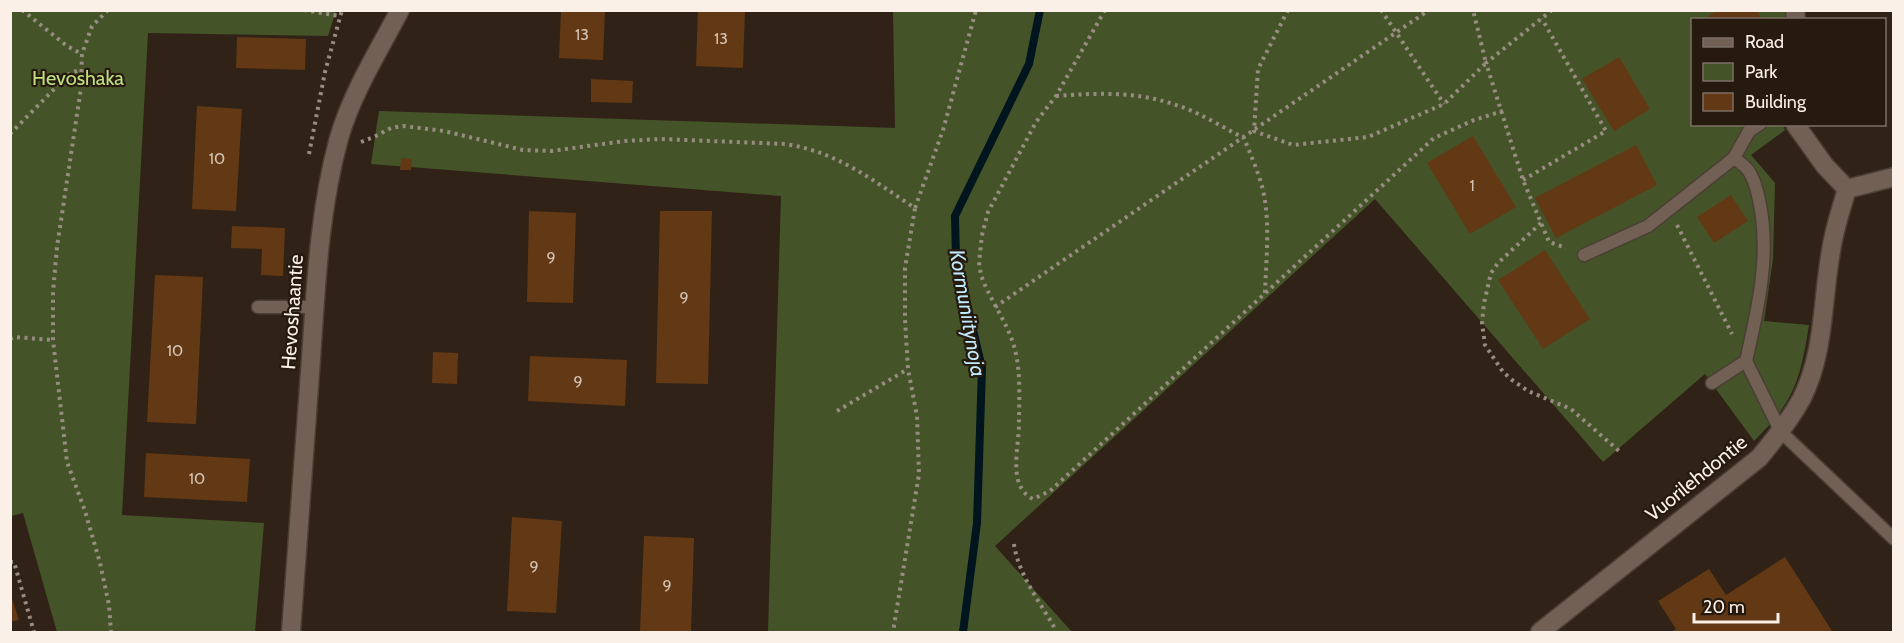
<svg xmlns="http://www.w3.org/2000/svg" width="1904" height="643" font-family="Cabin,sans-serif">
<rect width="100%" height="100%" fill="#302217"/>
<g fill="#455428">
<path d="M11,10L336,11L328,36L148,33L122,515L264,523L255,632H57L23,513L11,516Z"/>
<path d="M893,11H1785L1786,19L1692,20V124L1783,125L1785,130L1751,155L1775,183L1773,259L1764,321L1809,325C1804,355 1800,384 1782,409C1774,421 1763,431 1754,441L1705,374L1603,462L1375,199L995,546L1072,632H768L781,196L371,164L379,111L895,128Z"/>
</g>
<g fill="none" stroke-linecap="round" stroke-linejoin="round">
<path stroke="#00151e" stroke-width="8" d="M963,632L977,523L982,368L956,259L955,216L1029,64L1040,10"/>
</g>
<g fill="#623914">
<path d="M561,10H605L603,60L559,58Z"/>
<path d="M698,10H745L743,68L696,66Z"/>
<path d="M1718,10H1757L1762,20H1708L1707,17Z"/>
<path d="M237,37L306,39L305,70L236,68Z"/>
<path d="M1619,57L1650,109L1614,131L1582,79Z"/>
<path d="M591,79L633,81L632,103L591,102Z"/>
<path d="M197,106L242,109L236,211L192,209Z"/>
<path d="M1473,136L1516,207L1470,234L1427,163Z"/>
<path d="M1636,145L1657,185L1556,238L1535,198Z"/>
<path d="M401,158L412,159L411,170H400Z"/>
<path d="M1731,195L1748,221L1714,243L1697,217Z"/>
<path d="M529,211L576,213L573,303L527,302Z"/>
<path d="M660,211H712L708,384L656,383Z"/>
<path d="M232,226L285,228L283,276L261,275L262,249L231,248Z"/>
<path d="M1545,250L1590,319L1543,349L1498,280Z"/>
<path d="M155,275L203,277L196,424L147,422Z"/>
<path d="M433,352L458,353L457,384L432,383Z"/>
<path d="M530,356L627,360L625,406L528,401Z"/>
<path d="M146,453L250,459L247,502L144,497Z"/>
<path d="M512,517L562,521L556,613L507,611Z"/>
<path d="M644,536L694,538L691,632H640Z"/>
<path d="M1785,557L1832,631L1671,632L1676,629L1658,601L1709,569L1726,595Z"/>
<path d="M10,592L19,620L10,622Z"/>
</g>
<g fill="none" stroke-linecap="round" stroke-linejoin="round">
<defs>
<g id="service">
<path d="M1734,158C1738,161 1744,165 1748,170C1754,178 1757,190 1759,200C1771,254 1758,308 1746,361"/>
<path d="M1584,255L1648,226L1734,158L1749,131L1760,124"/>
<path d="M258,307H314"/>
<path d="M1712,383L1746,361L1781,432L1894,539"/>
</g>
<g id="minor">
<path d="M1795,10L1796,20"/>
<path d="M1795,124L1825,166L1847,189"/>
<path d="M291,632C298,541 304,450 311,359C316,285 319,211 339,138C352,93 378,52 400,10"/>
<path d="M1540,632L1759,458C1775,439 1790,420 1802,398C1825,352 1822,300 1831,251C1834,230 1841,209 1847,189L1894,177"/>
</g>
</defs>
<use href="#service" stroke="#4a3e35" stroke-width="15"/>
<use href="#minor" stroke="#4a3e35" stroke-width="21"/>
<g stroke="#988c82" stroke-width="4" stroke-dasharray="3 4.5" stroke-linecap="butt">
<path d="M22,10L67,46L82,54"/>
<path d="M108,10L92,26L82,54L81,88L57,247L53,292V340L67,462L85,511L100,563L109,605L111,632"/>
<path d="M304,10L339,16"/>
<path d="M1105,10L1056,96L1036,122L988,212L982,235L979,262L981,275C990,301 1009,324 1015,350C1021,373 1019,400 1019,424C1019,448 1007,486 1033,499L1050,491L1434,138L1474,120L1503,111"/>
<path d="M1288,10L1258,69L1254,131L1293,145L1368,137L1444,104L1486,63L1473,10"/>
<path d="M1381,10L1444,104"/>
<path d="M1552,10L1486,63L1523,180L1549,242L1566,248"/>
<path d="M1056,96C1097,93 1136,91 1176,105C1199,112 1222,127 1244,138C1251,156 1260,175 1264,195C1270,226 1266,261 1265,293"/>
<path d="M10,134L70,73L80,70"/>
<path d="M361,142L374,137L391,128L403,126L444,131L523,150L551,151L625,141L661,139L785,144C838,152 872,180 915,208L905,268V319L908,369L917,416L919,474L893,632"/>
<path d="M309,154L325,72L342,10"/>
<path d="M1523,180L1606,131L1542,19"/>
<path d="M915,208L943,130L976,10"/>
<path d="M1541,223L1498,263L1491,273L1484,303L1482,323L1485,345L1503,372L1512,380L1528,391L1571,409L1619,451"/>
<path d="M1677,225L1732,334"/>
<path d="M995,307L1429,10"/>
<path d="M10,339L14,337L53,340"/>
<path d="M837,411L908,369"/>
<path d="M1014,544C1017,566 1030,588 1042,607C1047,616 1053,623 1056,632"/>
<path d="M10,562H14L34,632"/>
</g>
<use href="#service" stroke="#716053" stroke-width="12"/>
<use href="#minor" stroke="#716053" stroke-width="18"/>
</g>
<g text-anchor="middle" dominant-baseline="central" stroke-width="4.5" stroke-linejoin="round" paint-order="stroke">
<g font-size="16" fill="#d4c2b3">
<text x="582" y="34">13</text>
<text x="721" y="38">13</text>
<text x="217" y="158">10</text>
<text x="1472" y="185">1</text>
<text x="551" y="257">9</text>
<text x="684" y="297">9</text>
<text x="175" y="350">10</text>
<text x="578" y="381">9</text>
<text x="197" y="478">10</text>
<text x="534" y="566">9</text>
<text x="667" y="585">9</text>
</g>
<g font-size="20" fill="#bee082" stroke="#26190e">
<text x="78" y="78">Hevoshaka</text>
</g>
<g font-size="20" fill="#faf0e8" stroke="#26190e">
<text transform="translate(292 312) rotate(-86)">Hevoshaantie</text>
<text transform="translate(1696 478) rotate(-39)">Vuorilehdontie</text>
</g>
<g font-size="21" font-style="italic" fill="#c0ebfd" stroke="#26190e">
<text transform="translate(968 313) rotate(80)">Kormuniitynoja</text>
</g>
</g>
<rect width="1904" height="643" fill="none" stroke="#faf0e8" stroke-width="24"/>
<rect x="1691" y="18" width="195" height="108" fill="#26190e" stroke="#7b6f65" stroke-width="1.5"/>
<rect x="1703" y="38" width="30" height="9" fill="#716053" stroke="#7b6f65" stroke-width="1.5"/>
<text x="1745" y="48" font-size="18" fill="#faf0e8">Road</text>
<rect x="1703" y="63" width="30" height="18" fill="#455428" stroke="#7b6f65" stroke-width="1.5"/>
<text x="1745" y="78" font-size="18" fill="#faf0e8">Park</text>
<rect x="1703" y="93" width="30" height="18" fill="#623914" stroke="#7b6f65" stroke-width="1.5"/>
<text x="1745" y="108" font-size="18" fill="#faf0e8">Building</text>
<path d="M1694 613v9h84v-9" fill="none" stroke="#faf0e8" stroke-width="3"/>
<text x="1703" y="613" font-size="18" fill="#faf0e8" stroke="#26190e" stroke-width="4.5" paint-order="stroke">20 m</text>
</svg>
